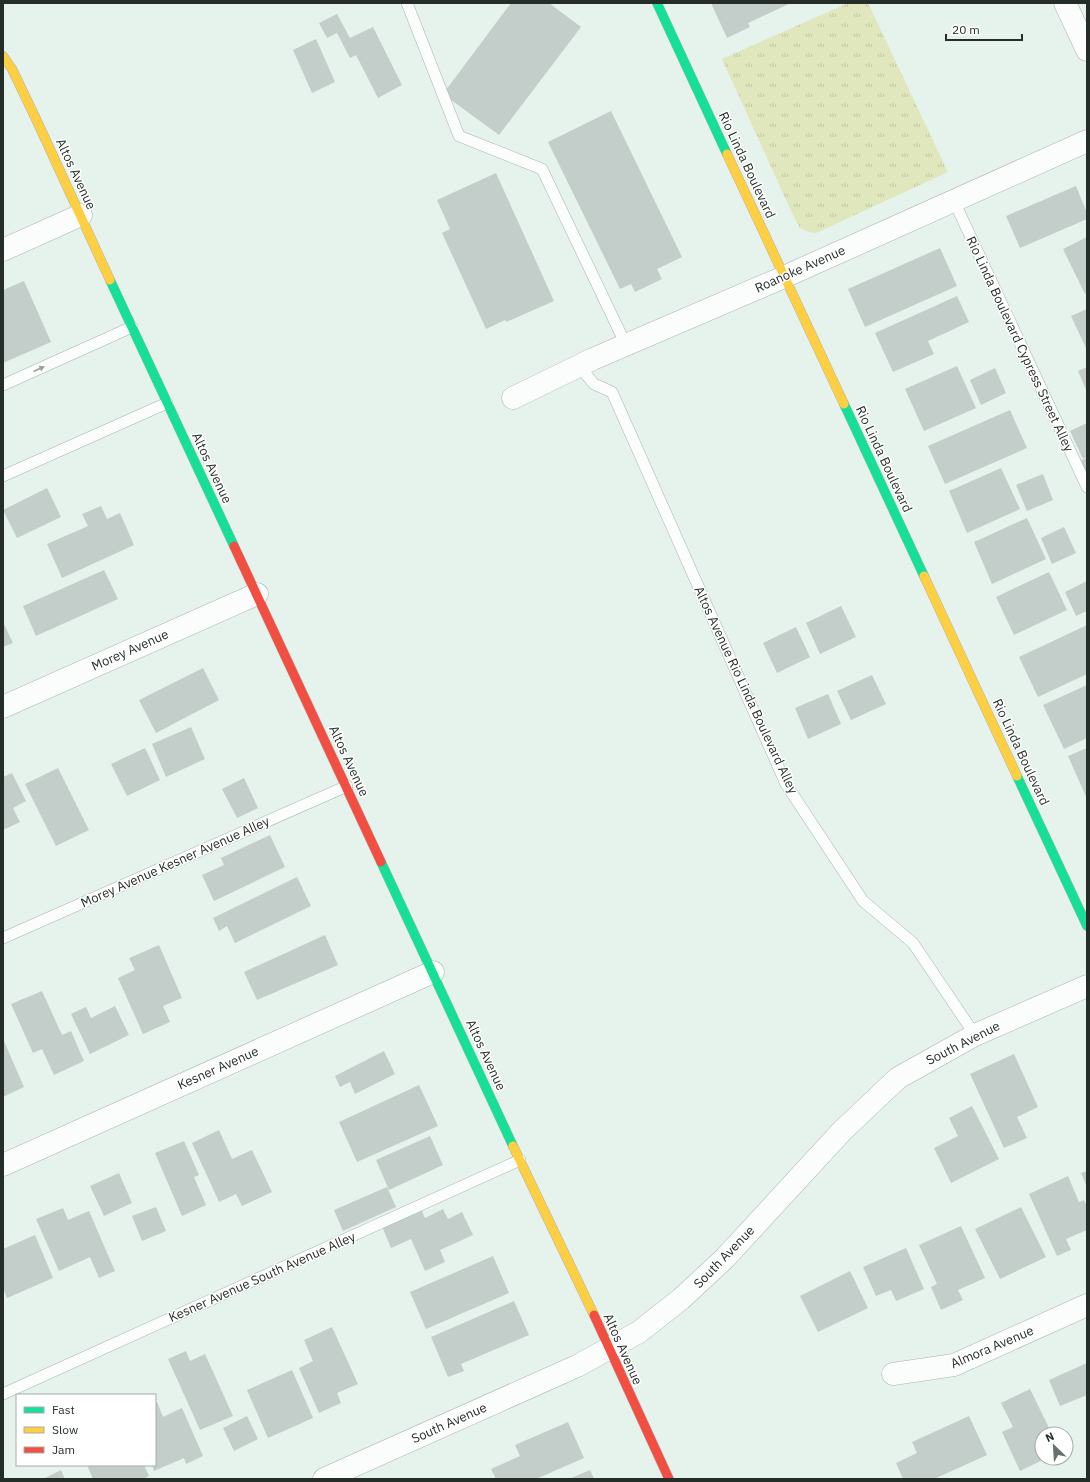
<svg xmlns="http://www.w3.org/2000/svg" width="1090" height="1482" font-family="'IBM Plex Sans',sans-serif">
<defs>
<pattern id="grass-tufts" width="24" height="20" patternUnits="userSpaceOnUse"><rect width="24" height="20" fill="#e0e7bd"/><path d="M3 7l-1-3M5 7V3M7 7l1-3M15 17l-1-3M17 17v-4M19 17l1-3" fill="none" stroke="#c0c6a2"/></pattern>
</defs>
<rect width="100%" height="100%" fill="#e6f2ec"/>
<path fill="url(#grass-tufts)" d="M848,3H868L948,172L816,233C798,231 799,226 791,211L722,59Z"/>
<g fill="#c3cecb">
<path d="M511,3H549L581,27L499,135L443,94Z"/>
<path d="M711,3H791L748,23L750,27L727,38Z"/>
<path d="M337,14L350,38L373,27L402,85L378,98L356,55L350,58L337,33L327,38L319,23Z"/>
<path d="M316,39L335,82L312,93L293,50Z"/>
<path d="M611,111L682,257L657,269L662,279L635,292L631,284L620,289L548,142Z"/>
<path d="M496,173L554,301L506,322L505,320L486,329L442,233L450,229L437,200Z"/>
<path d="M1076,186L1087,213V219L1020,248L1006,216Z"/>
<path d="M1087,237V293L1085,294L1063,249Z"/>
<path d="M940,248L957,286L865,327L848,289Z"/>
<path d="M24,281L51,342L3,363V290Z"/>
<path d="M957,296L969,322L928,341L934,354L893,372L875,333Z"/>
<path d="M1087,309V350L1071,316Z"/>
<path d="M957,366L976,408L924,431L905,389Z"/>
<path d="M1087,367V392L1078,371Z"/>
<path d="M995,368L1006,393L981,405L970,380Z"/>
<path d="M1010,410L1027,448L945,484L928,446Z"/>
<path d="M1087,423V457L1083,459L1070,431Z"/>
<path d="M1087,458V477L1080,461Z"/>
<path d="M1001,468L1020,509L967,533L949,491Z"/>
<path d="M1043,474L1053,500L1027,511L1016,485Z"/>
<path d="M47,488L61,517L17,538L3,510Z"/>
<path d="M101,506L107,519L120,513L134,545L62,578L47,544L88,526L82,514Z"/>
<path d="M1027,518L1046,559L992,584L974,542Z"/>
<path d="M1064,527L1076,553L1052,564L1041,538Z"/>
<path d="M104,570L118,599L36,636L23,606Z"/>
<path d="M1049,572L1067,610L1014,635L996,597Z"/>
<path d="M1087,581V611L1076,616L1065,592Z"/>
<path d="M841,606L856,637L820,654L806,623Z"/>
<path d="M3,622L13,643L3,647Z"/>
<path d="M1087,625V674L1038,697L1019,657Z"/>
<path d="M796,627L810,657L777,673L763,643Z"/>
<path d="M203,668L219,700L156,733L139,700Z"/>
<path d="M872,675L886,704L851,720L837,691Z"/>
<path d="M1087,685V738L1064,749L1043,705Z"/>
<path d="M828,694L841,724L808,739L795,708Z"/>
<path d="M191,727L205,759L166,777L152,744Z"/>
<path d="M145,748L160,780L127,796L111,764Z"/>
<path d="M1087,748V799L1068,756Z"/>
<path d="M58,768L89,830L56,846L25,784Z"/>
<path d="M12,773L26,801L13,808L20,822L3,830V777Z"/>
<path d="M244,778L258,808L237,818L222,789Z"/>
<path d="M270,835L285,867L214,901L202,875L224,865L221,858Z"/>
<path d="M297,877L311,906L235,943L227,926L219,931L213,918Z"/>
<path d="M325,935L338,965L257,1000L244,972Z"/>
<path d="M159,945L182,998L163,1006L170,1022L143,1034L118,978L135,970L129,958Z"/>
<path d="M42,991L62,1035L71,1031L84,1061L54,1075L42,1049L33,1053L11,1004Z"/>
<path d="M115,1006L129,1035L90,1054L71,1014L86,1007L91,1018Z"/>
<path d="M3,1039L24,1087L3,1097Z"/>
<path d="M384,1051L395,1074L355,1094L350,1082L340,1087L335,1076Z"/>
<path d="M1014,1054L1038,1107L1017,1117L1027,1138L1004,1148L970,1074Z"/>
<path d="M419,1085L438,1126L357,1162L339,1122Z"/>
<path d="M972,1106L999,1159L951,1183L934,1148L958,1136L949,1118Z"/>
<path d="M219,1130L232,1159L252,1150L272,1192L242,1206L236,1194L219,1202L192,1143Z"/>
<path d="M430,1136L443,1165L389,1190L376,1160Z"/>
<path d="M184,1141L199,1175L194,1177L206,1205L182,1216L155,1153Z"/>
<path d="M1087,1171V1187L1081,1173Z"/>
<path d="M119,1173L132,1203L104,1216L90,1186Z"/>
<path d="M1068,1176L1079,1202L1084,1200L1087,1206V1230L1066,1239L1071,1250L1057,1256L1029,1194Z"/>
<path d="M387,1187L396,1207L343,1231L334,1210Z"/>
<path d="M420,1206L425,1218L443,1209L448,1219L462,1212L473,1235L440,1250L445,1262L425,1271L411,1239L391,1248L381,1224Z"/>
<path d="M156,1207L166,1231L142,1241L132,1216Z"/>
<path d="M1021,1207L1046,1257L1000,1279L975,1229Z"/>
<path d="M63,1208L68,1220L89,1211L115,1271L99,1278L90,1257L59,1271L36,1219Z"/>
<path d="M961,1226L985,1278L958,1290L963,1300L941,1310L931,1287L937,1284L919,1245Z"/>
<path d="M35,1235L53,1278L7,1298L3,1288V1249Z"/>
<path d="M906,1248L924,1289L896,1301L891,1290L876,1296L863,1267Z"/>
<path d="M493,1256L509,1293L426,1329L410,1292Z"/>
<path d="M850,1271L868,1308L818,1332L800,1296Z"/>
<path d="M514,1301L529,1335L461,1364L464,1371L448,1377L431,1337Z"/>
<path d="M332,1327L358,1384L337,1393L341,1403L319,1413L299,1368L313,1361L304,1340Z"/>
<path d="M186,1351L190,1361L205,1354L233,1416L200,1430L168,1359Z"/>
<path d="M1087,1363V1395L1060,1406L1049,1380Z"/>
<path d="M292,1370L313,1418L268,1438L247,1390Z"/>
<path d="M1030,1389L1052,1434H1042V1458H1047L1020,1471L1002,1432L1013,1427L1001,1403Z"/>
<path d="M157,1402L163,1417L182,1408L203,1456L186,1464L184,1458L154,1471L152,1465H155V1403Z"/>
<path d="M247,1416L258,1439L234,1451L223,1428Z"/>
<path d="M969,1416L987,1455L934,1479H903L896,1463L917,1453L912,1442Z"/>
<path d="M568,1422L584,1458L536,1479H496L491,1469L520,1456L515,1445Z"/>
<path d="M87,1465H144L149,1476L143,1479H93Z"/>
<path d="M61,1470L65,1479H43Z"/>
<path d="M590,1470L594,1479H569Z"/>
</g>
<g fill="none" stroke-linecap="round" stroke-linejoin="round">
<defs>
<g id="lane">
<path d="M407,3L459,136L542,169L626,345"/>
<path d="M954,201L1087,487"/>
<path d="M579,366L594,384L612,392L786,784L863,901L913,943L975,1035"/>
<path d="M3,385L132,327"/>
<path d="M3,476L167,403"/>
<path d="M3,938L347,786"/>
<path d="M3,1394L520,1160"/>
</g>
<g id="street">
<path d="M1065,3L1087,50"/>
<path d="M3,250L81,215"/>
<path d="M513,398L593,359L784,277L1087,141"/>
<path d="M3,707L257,594"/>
<path d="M3,1165L433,972"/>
<path d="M893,1374L954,1365L1087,1305"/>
<path d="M324,1479L577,1366L639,1332L681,1299L725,1258L842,1131L898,1078L975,1035L1087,986"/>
</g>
<g id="fast">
<path d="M657,3L727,154"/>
<path d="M110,280L234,546"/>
<path d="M844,404L924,576"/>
<path d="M1017,776L1087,926"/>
<path d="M381,862L513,1146"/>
</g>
<g id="slow">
<path d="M3,56L12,69L36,119L110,280"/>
<path d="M727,154L844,404"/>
<path d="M924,576L1017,776"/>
<path d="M513,1146L594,1315"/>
</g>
<g id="jam">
<path d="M234,546L381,862"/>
<path d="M594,1315L669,1479"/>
</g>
</defs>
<use href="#lane" stroke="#aab3ae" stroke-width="12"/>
<use href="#street" stroke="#aab3ae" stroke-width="23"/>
<use href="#fast" stroke="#aab3ae" stroke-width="10"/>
<use href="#slow" stroke="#aab3ae" stroke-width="10"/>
<use href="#jam" stroke="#aab3ae" stroke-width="10"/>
<use href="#lane" stroke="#fbfdfc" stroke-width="11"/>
<use href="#street" stroke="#fbfdfc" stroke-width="22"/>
<use href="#fast" stroke="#16e098" stroke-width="9"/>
<use href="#slow" stroke="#ffcf43" stroke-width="9"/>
<use href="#jam" stroke="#f24e42" stroke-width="9"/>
</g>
<defs><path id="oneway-solid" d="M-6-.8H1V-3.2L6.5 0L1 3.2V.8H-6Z"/></defs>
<use fill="#9a9f9d" href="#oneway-solid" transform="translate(39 369) rotate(-24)"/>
<g text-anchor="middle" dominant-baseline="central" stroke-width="3" stroke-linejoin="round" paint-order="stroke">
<g font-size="13" fill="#242d28" stroke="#fff">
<text transform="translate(747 165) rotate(65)">Rio Linda Boulevard</text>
<text transform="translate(76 174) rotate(65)">Altos Avenue</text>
<text transform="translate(800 269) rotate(-24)">Roanoke Avenue</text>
<text transform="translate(1020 344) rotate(65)">Rio Linda Boulevard Cypress Street Alley</text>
<text transform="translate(884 459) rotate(65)">Rio Linda Boulevard</text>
<text transform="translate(212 468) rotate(65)">Altos Avenue</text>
<text transform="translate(130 650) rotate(-24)">Morey Avenue</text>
<text transform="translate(746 690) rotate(65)">Altos Avenue Rio Linda Boulevard Alley</text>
<text transform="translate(1021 752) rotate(65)">Rio Linda Boulevard</text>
<text transform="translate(349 761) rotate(65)">Altos Avenue</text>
<text transform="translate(175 862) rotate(-24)">Morey Avenue Kesner Avenue Alley</text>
<text transform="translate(963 1043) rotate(-27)">South Avenue</text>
<text transform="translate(486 1055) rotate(65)">Altos Avenue</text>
<text transform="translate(218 1068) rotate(-24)">Kesner Avenue</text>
<text transform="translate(724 1257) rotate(-46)">South Avenue</text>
<text transform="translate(262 1277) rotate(-24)">Kesner Avenue South Avenue Alley</text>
<text transform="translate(992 1347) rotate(-23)">Almora Avenue</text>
<text transform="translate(623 1349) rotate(66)">Altos Avenue</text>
<text transform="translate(449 1423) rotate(-24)">South Avenue</text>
</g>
</g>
<rect width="1090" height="1482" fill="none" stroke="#242d28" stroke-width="8"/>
<rect x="16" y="1394" width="140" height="72" fill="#ffffff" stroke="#a7aba9"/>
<rect x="24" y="1407" width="20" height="6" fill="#16e098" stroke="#a7aba9"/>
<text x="52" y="1414" font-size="12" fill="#242d28">Fast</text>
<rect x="24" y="1427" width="20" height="6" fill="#ffcf43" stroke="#a7aba9"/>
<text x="52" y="1434" font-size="12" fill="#242d28">Slow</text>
<rect x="24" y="1447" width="20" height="6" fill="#f24e42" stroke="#a7aba9"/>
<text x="52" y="1454" font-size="12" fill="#242d28">Jam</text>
<g transform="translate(1054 1446) rotate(335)"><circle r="19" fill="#ffffff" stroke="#a7aba9"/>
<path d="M0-3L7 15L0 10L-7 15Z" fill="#68726d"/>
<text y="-6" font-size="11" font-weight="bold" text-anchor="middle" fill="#242d28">N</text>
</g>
<path d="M946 34v6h76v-6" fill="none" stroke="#242d28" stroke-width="2"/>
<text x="952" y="34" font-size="12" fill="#242d28" stroke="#ffffff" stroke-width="3" paint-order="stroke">20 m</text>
</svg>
